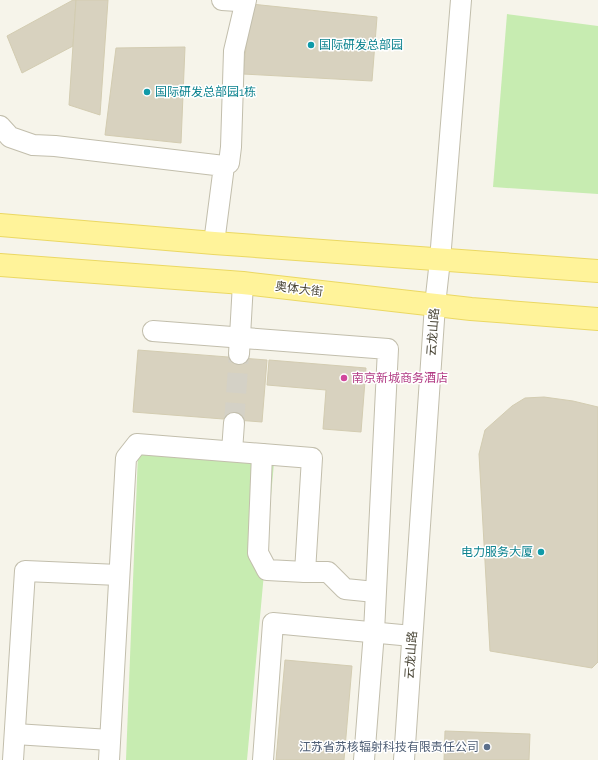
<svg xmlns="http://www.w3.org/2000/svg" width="598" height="760" font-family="Raleway,'Noto Sans SC',sans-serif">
<rect width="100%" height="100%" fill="#f6f4ea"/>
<g fill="#c7ecb1">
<path d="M507,14L598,26V194L493,187Z"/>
<path d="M138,453L274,463L247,760H126Z"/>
</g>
<g fill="#d8d2bf" stroke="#d3ccb1">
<path d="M73,0H76L73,46L22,73L7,36Z"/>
<path d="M76,0H108L100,115L69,105Z"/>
<path d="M251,4L377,17L372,81L243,74Z"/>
<path d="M185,47L181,143L105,135L116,48Z"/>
<path d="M138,350L267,360L262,422L133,412Z"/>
<path d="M269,360L366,368L361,432L323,429L326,390L267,385Z"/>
<path d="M544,397L573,401L598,407V662L592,668L490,651L479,454L485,430L512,406L525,398Z"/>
<path d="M285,660L352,666L344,760H276Z"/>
<path d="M445,731L530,734L529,760H444Z"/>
</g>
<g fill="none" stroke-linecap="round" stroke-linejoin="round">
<path stroke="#d4d1c6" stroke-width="20" stroke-dasharray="20 10" stroke-linecap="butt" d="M234,423L239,354"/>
<defs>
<g id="minor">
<path d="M222,0L238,1L245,3"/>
<path d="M0,126L10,137L33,145L55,146L224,166L214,243"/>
<path d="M229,163L231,147L234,51L246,0"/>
<path d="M153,331L388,349L374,632L364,760"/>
<path d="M239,354L243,283"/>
<path d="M232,451L234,423"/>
<path d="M262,454L258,553L267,570L305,572"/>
<path d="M15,734L110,740"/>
<path d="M13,760L25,571L119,575"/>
<path d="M109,760L126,458L137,444L312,458L305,572H328L345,589L375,592"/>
<path d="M263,760L273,623L412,636"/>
<path d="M404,760L435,305L440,260L461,0"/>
</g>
<g id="major">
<path d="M0,225L214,243L598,271"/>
<path d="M0,265L243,283L471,309L598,319"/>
</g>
</defs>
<use href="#minor" stroke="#c2beac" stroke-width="22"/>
<use href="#major" stroke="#ebd863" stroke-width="24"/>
<use href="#minor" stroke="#fff" stroke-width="20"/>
<use href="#major" stroke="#fff39a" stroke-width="22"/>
</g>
<g fill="#0f9aa8" stroke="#fff" stroke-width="1.5">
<circle cx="311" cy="45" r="4"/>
<circle cx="147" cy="92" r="4"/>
<circle cx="541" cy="552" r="4"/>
</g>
<circle fill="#d1479c" stroke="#fff" stroke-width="1.5" cx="344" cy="378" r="4"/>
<circle fill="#5c6f8a" stroke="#fff" stroke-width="1.5" cx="487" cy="747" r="4"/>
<g text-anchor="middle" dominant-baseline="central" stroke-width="3" stroke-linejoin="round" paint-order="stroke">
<g font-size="12" fill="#0d838f" stroke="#fff" text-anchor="start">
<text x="319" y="45">国际研发总部园</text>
<text x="155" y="92">国际研发总部园1栋</text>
<text x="533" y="552" text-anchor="end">电力服务大厦</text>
</g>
<g font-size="12" fill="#4a4637" stroke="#fff">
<text transform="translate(299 289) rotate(7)">奥体大街</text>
<text transform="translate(433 332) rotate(-86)">云龙山路</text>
<text transform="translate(411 655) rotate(-86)">云龙山路</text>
</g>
<g font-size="12" fill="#b23c85" stroke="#fff" text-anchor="start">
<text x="352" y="378">南京新城商务酒店</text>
</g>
<g font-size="12" fill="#4e5e75" stroke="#fff" text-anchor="end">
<text x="479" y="747">江苏省苏核辐射科技有限责任公司</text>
</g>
</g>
</svg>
